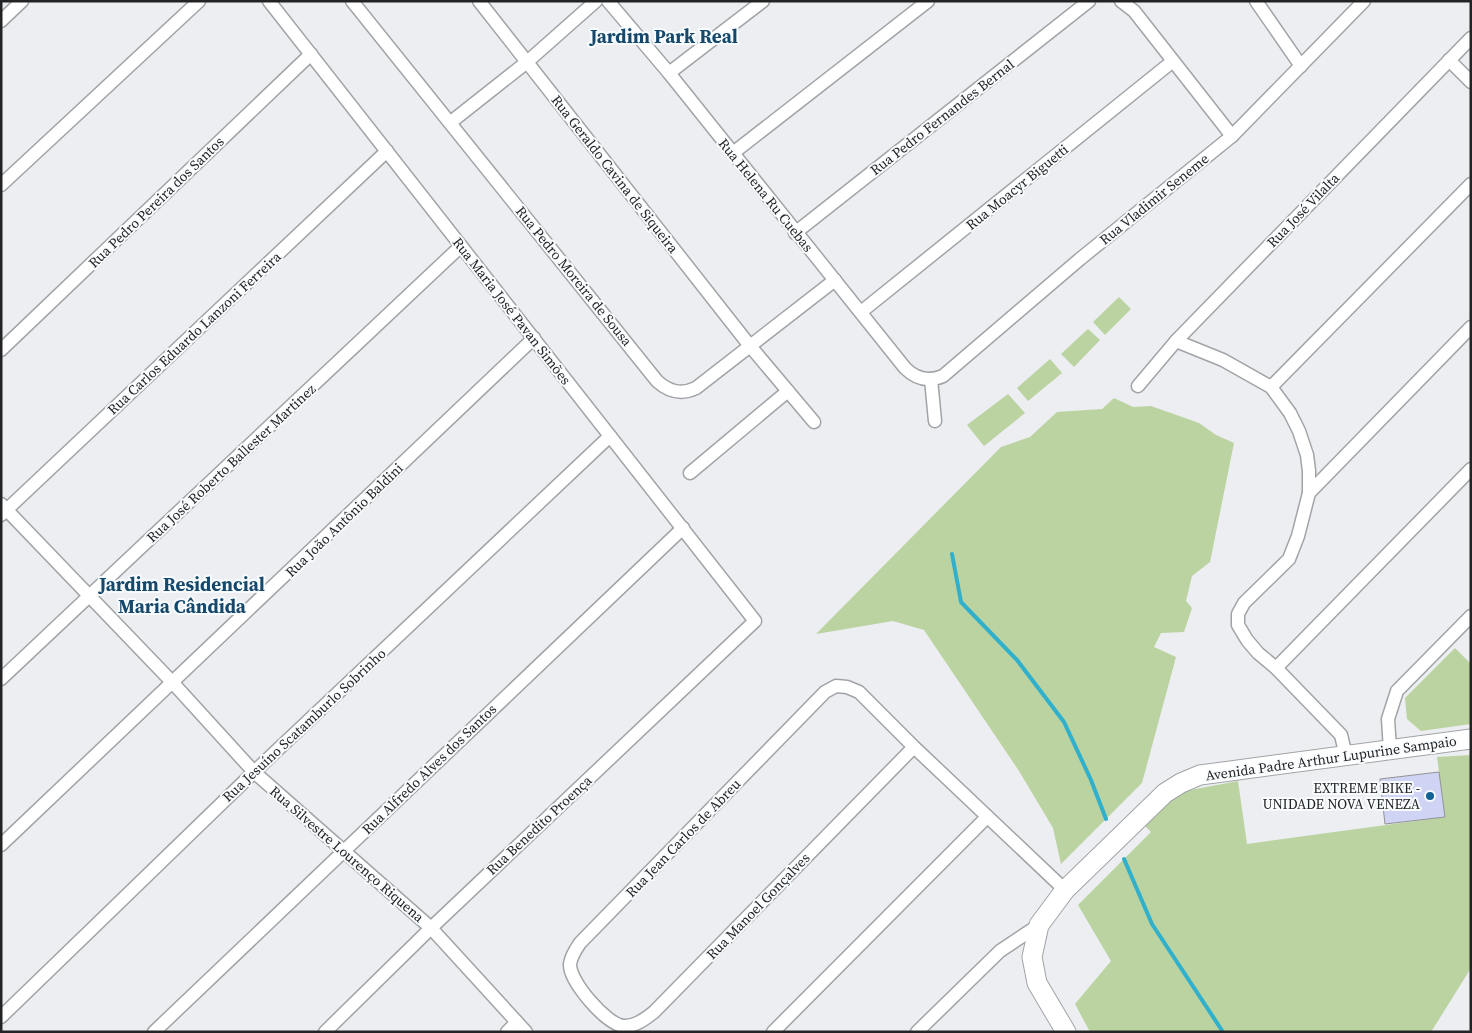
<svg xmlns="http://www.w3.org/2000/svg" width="1472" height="1033" font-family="'Source Serif 4',serif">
<rect width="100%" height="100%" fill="#eceef1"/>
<g fill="#bbd3a1">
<path d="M1119,297L1131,309L1105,335L1093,322Z"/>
<path d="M1088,329L1100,340L1074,367L1061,354Z"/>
<path d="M1050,359L1062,373L1028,401L1017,388Z"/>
<path d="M1008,394L1025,413L984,446L967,425Z"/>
<path d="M1114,398L1133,407L1151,406L1199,423L1216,435L1234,443L1210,562L1192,576L1186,601L1192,608L1184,632L1161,633L1154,647L1176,657L1142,783L1061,864L1053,828L1019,771L924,630L893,621L816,634L1001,447L1030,437L1057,412L1102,409Z"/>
<path d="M1455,648L1471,664V724L1421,731L1407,719L1405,698Z"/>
<path d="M1471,755V968L1431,1032H1090L1075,1004L1111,961L1078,905L1151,832L1144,825L1159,809L1185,791L1238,781L1247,844L1445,817L1437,757Z"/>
</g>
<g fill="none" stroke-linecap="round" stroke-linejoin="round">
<g stroke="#30b0cb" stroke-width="4">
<path d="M952,554L961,602L1017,660L1064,722L1091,780L1106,819"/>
<path d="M1124,859L1152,924L1223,1032"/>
</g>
</g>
<path fill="#d0d4f4" stroke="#929295" d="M1439,772L1445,817L1385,824L1380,779Z"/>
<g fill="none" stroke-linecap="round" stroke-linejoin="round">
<defs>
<g id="minor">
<path d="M269,1L755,621L431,928L325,1032"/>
<path d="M352,1L657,381C669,392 681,395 696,388L835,280"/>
<path d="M479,1L750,346L814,422"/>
<path d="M608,1L669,73L905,368C916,379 929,382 943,376L1080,259L1232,136L1364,1"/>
<path d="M1121,1L1134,11L1232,136"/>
<path d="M1256,1L1301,66"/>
<path d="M1,21L22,1"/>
<path d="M1449,60L1471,82"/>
<path d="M669,73L763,1"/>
<path d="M451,122L527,62L596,1"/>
<path d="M733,153L928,1"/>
<path d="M1,185L199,1"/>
<path d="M795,233L1089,1"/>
<path d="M861,312L1173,61"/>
<path d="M1176,341L1223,360L1271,387L1290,413L1299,431L1307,455L1309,471V493L1298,536L1289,559L1244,603L1238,614V625L1247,640L1258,653L1276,668L1341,735L1346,756"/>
<path d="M1,350L311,54"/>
<path d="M931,379L935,421"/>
<path d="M1138,386L1176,341L1471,38"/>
<path d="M1271,387L1471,184"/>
<path d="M690,473L788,391"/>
<path d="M1309,493L1471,327"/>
<path d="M1,504L173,683L254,772L431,928L526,1032"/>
<path d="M1,515L387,151"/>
<path d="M1276,668L1471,469"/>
<path d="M1,679L461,246"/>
<path d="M914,747L654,1012C645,1019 635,1027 623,1026C606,1024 569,981 570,964C571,956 576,949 580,943L825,692L836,686L847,687L859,692L914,747L1065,890"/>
<path d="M1390,750L1388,719L1397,691L1471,616"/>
<path d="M1,845L534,338"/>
<path d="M1,1017L254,772L610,436"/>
<path d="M154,1032L683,528"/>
<path d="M507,1032L517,1022"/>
<path d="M773,1032L987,817"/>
<path d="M917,1032L1000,951L1039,925"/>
</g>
<path id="secondary" d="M1066,1032L1037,983L1032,957L1039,925L1065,890L1165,793L1181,783L1200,775L1471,739"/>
</defs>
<use href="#minor" stroke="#a1a4a6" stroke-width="15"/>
<use href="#secondary" stroke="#a1a4a6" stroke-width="21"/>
<use href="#minor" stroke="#fff" stroke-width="12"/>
<use href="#secondary" stroke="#fff" stroke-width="19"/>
</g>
<circle fill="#136294" stroke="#f9fcfe" stroke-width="2" cx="1430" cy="796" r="5"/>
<g text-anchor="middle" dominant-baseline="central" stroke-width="4" stroke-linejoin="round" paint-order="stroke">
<g font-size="14" fill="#232425" stroke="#f9fcfe">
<text transform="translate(942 117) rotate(-38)">Rua Pedro Fernandes Bernal</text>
<text transform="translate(615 174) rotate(52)">Rua Geraldo Cavina de Siqueira</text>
<text transform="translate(1017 187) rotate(-39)">Rua Moacyr Biguetti</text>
<text transform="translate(766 195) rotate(51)">Rua Helena Ru Cuebas</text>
<text transform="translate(1154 199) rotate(-39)">Rua Vladimir Seneme</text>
<text transform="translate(156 202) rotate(-44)">Rua Pedro Pereira dos Santos</text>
<text transform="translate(1303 210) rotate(-46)">Rua José Vilalta</text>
<text transform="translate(574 276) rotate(51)">Rua Pedro Moreira de Sousa</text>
<text transform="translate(512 311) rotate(52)">Rua Maria José Pavan Simões</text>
<text transform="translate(194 333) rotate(-43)">Rua Carlos Eduardo Lanzoni Ferreira</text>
<text transform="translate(231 463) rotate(-43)">Rua José Roberto Ballester Martinez</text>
<text transform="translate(344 520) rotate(-44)">Rua João Antônio Baldini</text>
<text transform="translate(304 725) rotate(-43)">Rua Jesuíno Scatamburlo Sobrinho</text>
<text transform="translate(1331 758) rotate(-8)">Avenida Padre Arthur Lupurine Sampaio</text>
<text transform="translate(429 769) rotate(-44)">Rua Alfredo Alves dos Santos</text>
<text transform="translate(539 825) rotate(-43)">Rua Benedito Proença</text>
<text transform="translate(683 838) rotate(-46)">Rua Jean Carlos de Abreu</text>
<text transform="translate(347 854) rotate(41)">Rua Silvestre Lourenço Riquena</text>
<text transform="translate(758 906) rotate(-46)">Rua Manoel Gonçalves</text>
</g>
<g font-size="14" fill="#232425" stroke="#f9fcfe" text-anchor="end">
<text x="1420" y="788">EXTREME BIKE -<tspan x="1420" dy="16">UNIDADE NOVA VENEZA</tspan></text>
</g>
<g font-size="19" font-weight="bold" fill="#15486b" stroke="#f9fcfe">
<text x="664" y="36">Jardim Park Real</text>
<text x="182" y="584">Jardim Residencial<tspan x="182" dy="22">Maria Cândida</tspan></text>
</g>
</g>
<rect width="1472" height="1033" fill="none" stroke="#232425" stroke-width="5"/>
</svg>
